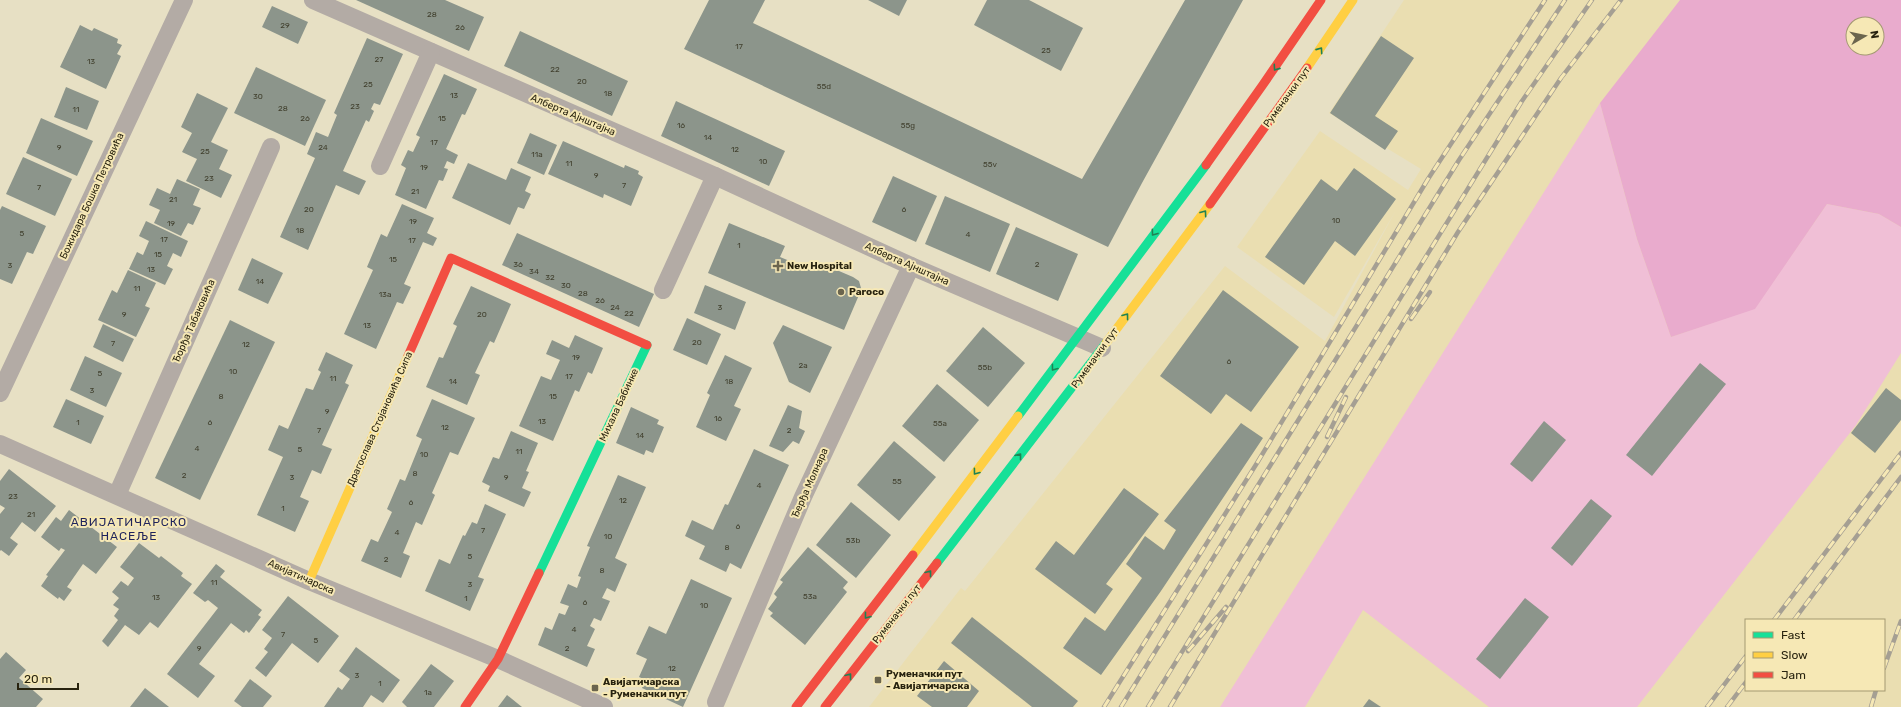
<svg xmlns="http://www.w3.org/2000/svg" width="1901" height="707" font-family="Rubik,sans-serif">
<rect width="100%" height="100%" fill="#e7e0c4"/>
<path fill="#eadeb1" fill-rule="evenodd" d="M1404,0H1901V707H869L961,588L965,591L1225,266L1325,341L1396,210L1334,317L1237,247L1320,131L1408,190L1421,169L1329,113ZM1853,24H1877V48H1853ZM1746,620H1884V690H1746Z"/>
<path fill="#f0bfd6" d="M1600,103L1637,239L1671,337L1755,308L1827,204L1879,214L1901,227V353L1856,425L1637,707H1489L1363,610L1305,707H1220Z"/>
<path fill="#e9abcd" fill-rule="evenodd" d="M1680,0H1901V227L1879,214L1827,204L1755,309L1671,337L1637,239L1600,103ZM1853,24H1877V48H1853Z"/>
<g fill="#8c958b">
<path d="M356,0H445L484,17L469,51Z"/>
<path d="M709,0H765L753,23L1082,179L1185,0H1243L1142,183L1108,247L684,49Z"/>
<path d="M868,0H907L899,16Z"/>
<path d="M987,0H1029L1083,28L1061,71L974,25Z"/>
<path d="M272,6L308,22L298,44L262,27Z"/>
<path d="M80,25L92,31L94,28L118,39L117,43L122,45L117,54L121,56L106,89L60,67Z"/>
<path d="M520,31L628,81L612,116L504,66Z"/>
<path d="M1381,36L1414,58L1375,116L1398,131L1385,150L1330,113Z"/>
<path d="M367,38L403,54L380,105L374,103L371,109L374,111L369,122L366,120L343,171L366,181L359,195L336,185L308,250L280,237L315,158L307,154L316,132L328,137L337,115L334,113Z"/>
<path d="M256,67L326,100L305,146L234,113Z"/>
<path d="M444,74L477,89L465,115L462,114L446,149L458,155L454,164L447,161L444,168L448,169L443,181L439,180L426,209L395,195L406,168L401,165L408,150L413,152L420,137L416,135Z"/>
<path d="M66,87L99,101L87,130L54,117Z"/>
<path d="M197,93L228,108L211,142L228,150L219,169L232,175L221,198L186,181L197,159L182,152L192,133L181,127Z"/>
<path d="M676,101L785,151L769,186L661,136Z"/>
<path d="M41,118L93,141L77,176L26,153Z"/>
<path d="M530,133L557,145L544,175L517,163Z"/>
<path d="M563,141L624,168L625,165L639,171L638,174L643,177L631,206L604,194L603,198L548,174Z"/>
<path d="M23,157L72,179L55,216L6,194Z"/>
<path d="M468,163L506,180L511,168L531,177L525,191L531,194L524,209L518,207L510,225L452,198Z"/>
<path d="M1354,168L1396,199L1355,256L1335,241L1304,285L1265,257L1321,179L1337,191Z"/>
<path d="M893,176L937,196L916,242L872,222Z"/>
<path d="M177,179L200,189L193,205L201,208L193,225L188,223L181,236L154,223L160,210L149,205L157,188L170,194Z"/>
<path d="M945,196L1010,224L990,272L925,244Z"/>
<path d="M402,204L434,218L427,233L437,238L433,246L423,242L404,284L411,287L403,304L397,302L376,349L344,334L373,270L367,267L381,234L387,237Z"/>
<path d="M2,206L46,226L33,254L27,252L12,284L0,279V210Z"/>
<path d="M146,221L188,241L181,257L173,253L167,266L173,269L165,285L129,269L137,252L143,255L149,241L139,236Z"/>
<path d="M729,223L785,246L780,257L814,271L818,262L853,277L859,281L861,288L859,295L844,330L708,273Z"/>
<path d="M1016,227L1078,254L1058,301L996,274Z"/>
<path d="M517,233L654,294L639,327L502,265Z"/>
<path d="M252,258L283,273L268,304L238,290Z"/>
<path d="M128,270L156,283L145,306L150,308L136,337L98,320L112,290L117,293Z"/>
<path d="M705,285L746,302L735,330L694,313Z"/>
<path d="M471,286L511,304L494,343L490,341L475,373L480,375L467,405L426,387L439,357L443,358L457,326L453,324Z"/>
<path d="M1223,290L1299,347L1251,412L1226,394L1211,414L1160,376Z"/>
<path d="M687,318L721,334L707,365L673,350Z"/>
<path d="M230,320L275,342L200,500L155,478Z"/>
<path d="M103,324L134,339L123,362L93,347Z"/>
<path d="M783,325L832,347L810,393L789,382L773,343Z"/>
<path d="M983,327L1025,363L988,407L946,371Z"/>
<path d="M575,335L603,348L592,374L588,372L579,392L575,390L553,441L519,426L541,376L551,380L560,360L546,354L552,340L569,348Z"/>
<path d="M326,352L353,365L345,383L349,385L322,445L332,449L321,474L312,470L300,497L309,501L295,532L257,515L283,457L268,450L279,425L288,429L306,388L313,390L321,372L318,370Z"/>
<path d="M725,355L752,368L734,406L741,409L726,441L696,427L710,395L707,393Z"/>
<path d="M85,356L122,373L106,407L70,390Z"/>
<path d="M1700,363L1726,384L1652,476L1626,455Z"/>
<path d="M937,384L979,420L944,462L902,426Z"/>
<path d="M1886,388L1901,400V420L1875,453L1851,433Z"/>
<path d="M66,399L104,416L91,444L53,427Z"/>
<path d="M432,399L475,418L458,455L450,452L432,493L435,495L422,525L416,522L403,553L410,556L401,578L361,561L371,539L378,542L392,512L387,509L400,479L405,481L422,439L416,436Z"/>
<path d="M788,405L802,411L799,428L805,431L799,444L793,441L783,452L769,446Z"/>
<path d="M631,407L659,420L657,424L664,427L653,453L646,450L644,455L616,443Z"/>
<path d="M1544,421L1566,440L1532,482L1510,464Z"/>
<path d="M1241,423L1263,438L1161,591L1101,675L1063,648L1085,617L1105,631L1142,578L1126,564L1145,536L1164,550L1176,530L1164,521Z"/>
<path d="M511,431L538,443L526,471L529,472L522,488L531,492L524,507L488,491L490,486L482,482L493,457L499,459Z"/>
<path d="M894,441L936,477L899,521L857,485Z"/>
<path d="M754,449L789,465L741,569L730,563L726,572L699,559L705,546L685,536L692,520L713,530L725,504L728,505Z"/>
<path d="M9,469L56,506L35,532L22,522L10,538L18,544L9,556L1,550L0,551V514L5,508L0,505V481Z"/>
<path d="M618,475L646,487L615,558L627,564L615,592L607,588L602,598L610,601L601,621L594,618L590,626L595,629L587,646L595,649L587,667L538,645L545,627L552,630L559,613L565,615L569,606L560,603L568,584L577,588L581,577L578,576L590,547L587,546Z"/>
<path d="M1124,488L1159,514L1106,584L1113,589L1095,614L1035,569L1056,541L1074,555Z"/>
<path d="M1591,499L1612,516L1572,566L1551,548Z"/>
<path d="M851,502L891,535L856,578L816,545Z"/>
<path d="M485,504L506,514L478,577L484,579L470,611L425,591L439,559L450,564L463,535L465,536L472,522L477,524Z"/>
<path d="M69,510L117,547L96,574L83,564L67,587L72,590L64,601L59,597L58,599L41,586L48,576L46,575L65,550L61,548L59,551L41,537L56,517L61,521Z"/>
<path d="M139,543L159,558L161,556L183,573L181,576L192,584L158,628L150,622L139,635L125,625L108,647L102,641L118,620L114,616L119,609L113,605L119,598L112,592L121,581L128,586L134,578L120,567Z"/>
<path d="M808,547L848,582L843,588L847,592L805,645L770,616L773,613L768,609L777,597L774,594L783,582L780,580Z"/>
<path d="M216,564L225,571L220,577L262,610L258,615L261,617L249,633L246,630L244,633L231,623L199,664L215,676L198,698L167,674L218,608L208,600L205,602L193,593Z"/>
<path d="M691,579L732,598L683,707L642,688L646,680L639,677L647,659L636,654L649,626L666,634Z"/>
<path d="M288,596L339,636L318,663L292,643L266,677L255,668L268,652L264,649L272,638L262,630Z"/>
<path d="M1525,598L1549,617L1500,679L1476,659Z"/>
<path d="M972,617L1078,701L1073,707H1032L951,643Z"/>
<path d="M356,647L400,680L383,703L371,695L363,707H324L338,687L342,690L350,679L339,671Z"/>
<path d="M6,652L26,670L19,678L43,699L36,707H0V659Z"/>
<path d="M944,661L979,691L967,707H932L917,696Z"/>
<path d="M431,664L454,681L434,707H407L402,702Z"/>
<path d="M250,679L272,696L263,707H242L234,701Z"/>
<path d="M145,688L169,707H130Z"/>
<path d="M507,695L522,707H498Z"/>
<path d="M1369,699L1381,707H1363Z"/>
</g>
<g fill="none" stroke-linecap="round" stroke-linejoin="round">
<g stroke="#b3aba5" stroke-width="18">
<path d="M313,0L715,176L911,266L1102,348"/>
<path d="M380,166L431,52"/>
<path d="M663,290L715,176"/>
<path d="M0,393L184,0"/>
<path d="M0,444L309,581L498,659L604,707"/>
<path d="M117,495L271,147"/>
<path d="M716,702L803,497L911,266"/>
</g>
<g stroke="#16e098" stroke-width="9">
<path d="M1018,416L1206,165"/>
<path d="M937,563L1106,343"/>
<path d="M539,573L647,345"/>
</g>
<g stroke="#ffcf43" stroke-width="9">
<path d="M1307,68L1353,0"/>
<path d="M1106,343L1210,204"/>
<path d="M913,555L1018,416"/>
<path d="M309,581L408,356"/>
</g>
<g stroke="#f24e42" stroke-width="9">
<path d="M1206,165L1262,86L1321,0"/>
<path d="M1210,204L1307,68"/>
<path d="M408,356L451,258L647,345"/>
<path d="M465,707L498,659L539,573"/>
<path d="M796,707L913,555"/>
<path d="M825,707L937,563"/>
</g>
<defs>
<g id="rail">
<path d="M1411,319L1430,292"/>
<path d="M1327,437L1346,397"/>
<path d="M1774,620L1901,453"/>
<path d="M1794,620L1901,477"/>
<path d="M1188,651L1226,607"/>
<path d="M1884,668L1901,621"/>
<path d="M1104,707L1257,463L1428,179L1545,0"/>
<path d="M1121,707L1459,160L1565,0"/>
<path d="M1148,707L1522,101L1592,0"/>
<path d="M1170,707L1458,232L1561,78L1621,0"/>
<path d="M1707,707L1746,656"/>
<path d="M1727,707L1746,682"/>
<path d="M1871,707L1876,690"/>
</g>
</defs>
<use href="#rail" stroke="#a59f93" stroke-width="4.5"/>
<use href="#rail" stroke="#f6e8b5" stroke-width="3" stroke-dasharray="9" stroke-linecap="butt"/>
</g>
<defs><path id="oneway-chevron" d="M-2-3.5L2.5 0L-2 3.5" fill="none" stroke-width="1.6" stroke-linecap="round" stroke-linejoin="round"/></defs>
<g stroke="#1f8254">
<use href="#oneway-chevron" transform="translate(1320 50) rotate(-55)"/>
<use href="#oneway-chevron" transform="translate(1276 68) rotate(125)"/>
<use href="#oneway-chevron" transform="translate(1204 213) rotate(-54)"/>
<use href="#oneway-chevron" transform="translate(1154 233) rotate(126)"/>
<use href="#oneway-chevron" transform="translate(1126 316) rotate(-53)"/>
<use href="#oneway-chevron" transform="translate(1054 368) rotate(127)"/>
<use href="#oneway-chevron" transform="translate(1019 456) rotate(-52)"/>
<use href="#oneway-chevron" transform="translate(976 472) rotate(127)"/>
<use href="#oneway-chevron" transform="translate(929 573) rotate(-52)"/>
<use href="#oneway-chevron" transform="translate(867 616) rotate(128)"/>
<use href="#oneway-chevron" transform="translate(849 676) rotate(-52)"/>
</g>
<g fill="#6b654e" stroke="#f6e8b5" stroke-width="1.5">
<path d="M776 260h4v4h4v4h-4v4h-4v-4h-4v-4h4z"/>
<circle cx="841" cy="292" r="4"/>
<rect x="874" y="676" width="8" height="8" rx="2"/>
<rect x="591" y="684" width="8" height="8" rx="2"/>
</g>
<g text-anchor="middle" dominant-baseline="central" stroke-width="4" stroke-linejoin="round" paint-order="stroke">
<g font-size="8" fill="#41402e">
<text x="432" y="14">28</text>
<text x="285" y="25">29</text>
<text x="460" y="27">26</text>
<text x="739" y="46">17</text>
<text x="1046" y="50">25</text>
<text x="379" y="59">27</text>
<text x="91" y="61">13</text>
<text x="555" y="69">22</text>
<text x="582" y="81">20</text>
<text x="368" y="84">25</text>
<text x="824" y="86">55d</text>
<text x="608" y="93">18</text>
<text x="454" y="95">13</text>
<text x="258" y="96">30</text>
<text x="355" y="106">23</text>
<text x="283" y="108">28</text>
<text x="76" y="109">11</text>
<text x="305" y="118">26</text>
<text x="442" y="118">15</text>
<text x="681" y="125">16</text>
<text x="908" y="125">55g</text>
<text x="708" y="137">14</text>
<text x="434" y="142">17</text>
<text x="59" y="147">9</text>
<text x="323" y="147">24</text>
<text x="735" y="149">12</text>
<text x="205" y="151">25</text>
<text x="537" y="154">11a</text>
<text x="763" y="161">10</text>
<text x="569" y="163">11</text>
<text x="990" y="164">55v</text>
<text x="424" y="167">19</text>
<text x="596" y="175">9</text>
<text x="209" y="178">23</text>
<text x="624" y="185">7</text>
<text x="39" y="187">7</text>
<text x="415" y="191">21</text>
<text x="173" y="199">21</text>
<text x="309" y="209">20</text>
<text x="904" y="209">6</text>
<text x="1336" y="220">10</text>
<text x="413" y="221">19</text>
<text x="171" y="223">19</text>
<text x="300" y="230">18</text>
<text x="22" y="233">5</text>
<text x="968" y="234">4</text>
<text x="164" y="239">17</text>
<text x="412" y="240">17</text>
<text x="739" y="245">1</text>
<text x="158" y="254">15</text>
<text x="393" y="259">15</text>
<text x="518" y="264">36</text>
<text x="1037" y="264">2</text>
<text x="10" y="265">3</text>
<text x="151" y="269">13</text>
<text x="534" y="271">34</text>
<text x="550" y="277">32</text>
<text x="260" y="281">14</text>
<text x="566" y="285">30</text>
<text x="137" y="288">11</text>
<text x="583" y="293">28</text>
<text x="385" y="294">13a</text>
<text x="600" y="300">26</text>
<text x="615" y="307">24</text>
<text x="720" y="307">3</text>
<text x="629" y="313">22</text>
<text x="124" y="314">9</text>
<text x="482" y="314">20</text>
<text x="367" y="325">13</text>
<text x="697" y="342">20</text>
<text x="113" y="343">7</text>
<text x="246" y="344">12</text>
<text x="576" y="357">19</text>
<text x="1229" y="361">6</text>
<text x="803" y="365">2a</text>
<text x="985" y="367">55b</text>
<text x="233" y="371">10</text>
<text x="100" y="373">5</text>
<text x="569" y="376">17</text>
<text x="333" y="378">11</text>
<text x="453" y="381">14</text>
<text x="729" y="381">18</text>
<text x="92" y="390">3</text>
<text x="221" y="396">8</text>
<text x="553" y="396">15</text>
<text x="327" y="411">9</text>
<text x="718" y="418">16</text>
<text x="542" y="421">13</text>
<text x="78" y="422">1</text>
<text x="210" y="422">6</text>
<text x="940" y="423">55a</text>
<text x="445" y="427">12</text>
<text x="319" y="430">7</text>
<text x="789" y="430">2</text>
<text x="640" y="435">14</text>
<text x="197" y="448">4</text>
<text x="300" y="449">5</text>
<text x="519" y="451">11</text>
<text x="424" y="454">10</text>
<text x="415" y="473">8</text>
<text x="184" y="475">2</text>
<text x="292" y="477">3</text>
<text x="506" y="477">9</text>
<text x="897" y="481">55</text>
<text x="759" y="485">4</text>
<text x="13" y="496">23</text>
<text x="623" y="500">12</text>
<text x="411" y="502">6</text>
<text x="283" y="508">1</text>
<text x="31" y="514">21</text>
<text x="738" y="526">6</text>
<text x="483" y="530">7</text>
<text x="397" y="532">4</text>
<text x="608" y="536">10</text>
<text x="853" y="540">53b</text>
<text x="727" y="547">8</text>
<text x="470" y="556">5</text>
<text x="386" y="559">2</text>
<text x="602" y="570">8</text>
<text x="214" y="582">11</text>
<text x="470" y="584">3</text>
<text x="810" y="596">53a</text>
<text x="156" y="597">13</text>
<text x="466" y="598">1</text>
<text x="585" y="602">6</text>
<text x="704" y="605">10</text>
<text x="574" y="629">4</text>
<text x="283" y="634">7</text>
<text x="316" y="640">5</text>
<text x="199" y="648">9</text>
<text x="567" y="648">2</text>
<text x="672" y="668">12</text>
<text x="357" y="675">3</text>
<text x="380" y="683">1</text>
<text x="428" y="692">1a</text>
</g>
<g font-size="10" fill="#28230f" stroke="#f6e8b5">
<text transform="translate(1287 97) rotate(-54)">Руменачки пут</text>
<text transform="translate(573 115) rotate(23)">Алберта Ајнштајна</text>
<text transform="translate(92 196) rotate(-65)">Божидара Бошка Петровића</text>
<text transform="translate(907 264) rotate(24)">Алберта Ајнштајна</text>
<text transform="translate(194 321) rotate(-66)">Ђорђа Табаковића</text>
<text transform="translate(1095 358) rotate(-54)">Руменачки пут</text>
<text transform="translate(619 405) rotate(-65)">Михала Бабинке</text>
<text transform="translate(380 419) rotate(-66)">Драгослава Стојановића Сипа</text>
<text transform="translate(810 483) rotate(-66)">Ђерђа Молнара</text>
<text transform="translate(301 577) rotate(24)">Авијатичарска</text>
<text transform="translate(897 614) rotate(-52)">Руменачки пут</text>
</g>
<g font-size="10" font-weight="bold" fill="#28230f" stroke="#f6e8b5" text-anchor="start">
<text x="787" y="266">New Hospital</text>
<text x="849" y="292">Paroco</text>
<text x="886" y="674">Руменачки пут<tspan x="886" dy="12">- Авијатичарска</tspan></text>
<text x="603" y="682">Авијатичарска<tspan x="603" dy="12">- Руменачки пут</tspan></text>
</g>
<g font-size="12" letter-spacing="1" fill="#1f235b" stroke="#f6e8b5">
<text x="129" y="522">АВИЈАТИЧАРСКО<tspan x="129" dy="14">НАСЕЉЕ</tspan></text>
</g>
</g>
<rect x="1745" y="619" width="140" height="72" fill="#f6e8b5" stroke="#a49973"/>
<rect x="1753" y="632" width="20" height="6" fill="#16e098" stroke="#a49973"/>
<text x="1781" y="639" font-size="12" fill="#28230f">Fast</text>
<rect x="1753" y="652" width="20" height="6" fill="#ffcf43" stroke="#a49973"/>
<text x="1781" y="659" font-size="12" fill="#28230f">Slow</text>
<rect x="1753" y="672" width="20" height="6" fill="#f24e42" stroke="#a49973"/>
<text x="1781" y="679" font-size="12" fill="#28230f">Jam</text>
<g transform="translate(1865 36) rotate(81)"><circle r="19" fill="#f6e8b5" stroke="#a49973"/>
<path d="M0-3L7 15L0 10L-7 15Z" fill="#6b654e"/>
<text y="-6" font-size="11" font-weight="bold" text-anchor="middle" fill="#28230f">N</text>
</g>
<path d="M18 683v6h60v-6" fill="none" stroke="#28230f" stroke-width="2"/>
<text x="24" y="683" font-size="12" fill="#28230f" stroke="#f6e8b5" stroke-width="3" paint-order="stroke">20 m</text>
</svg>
